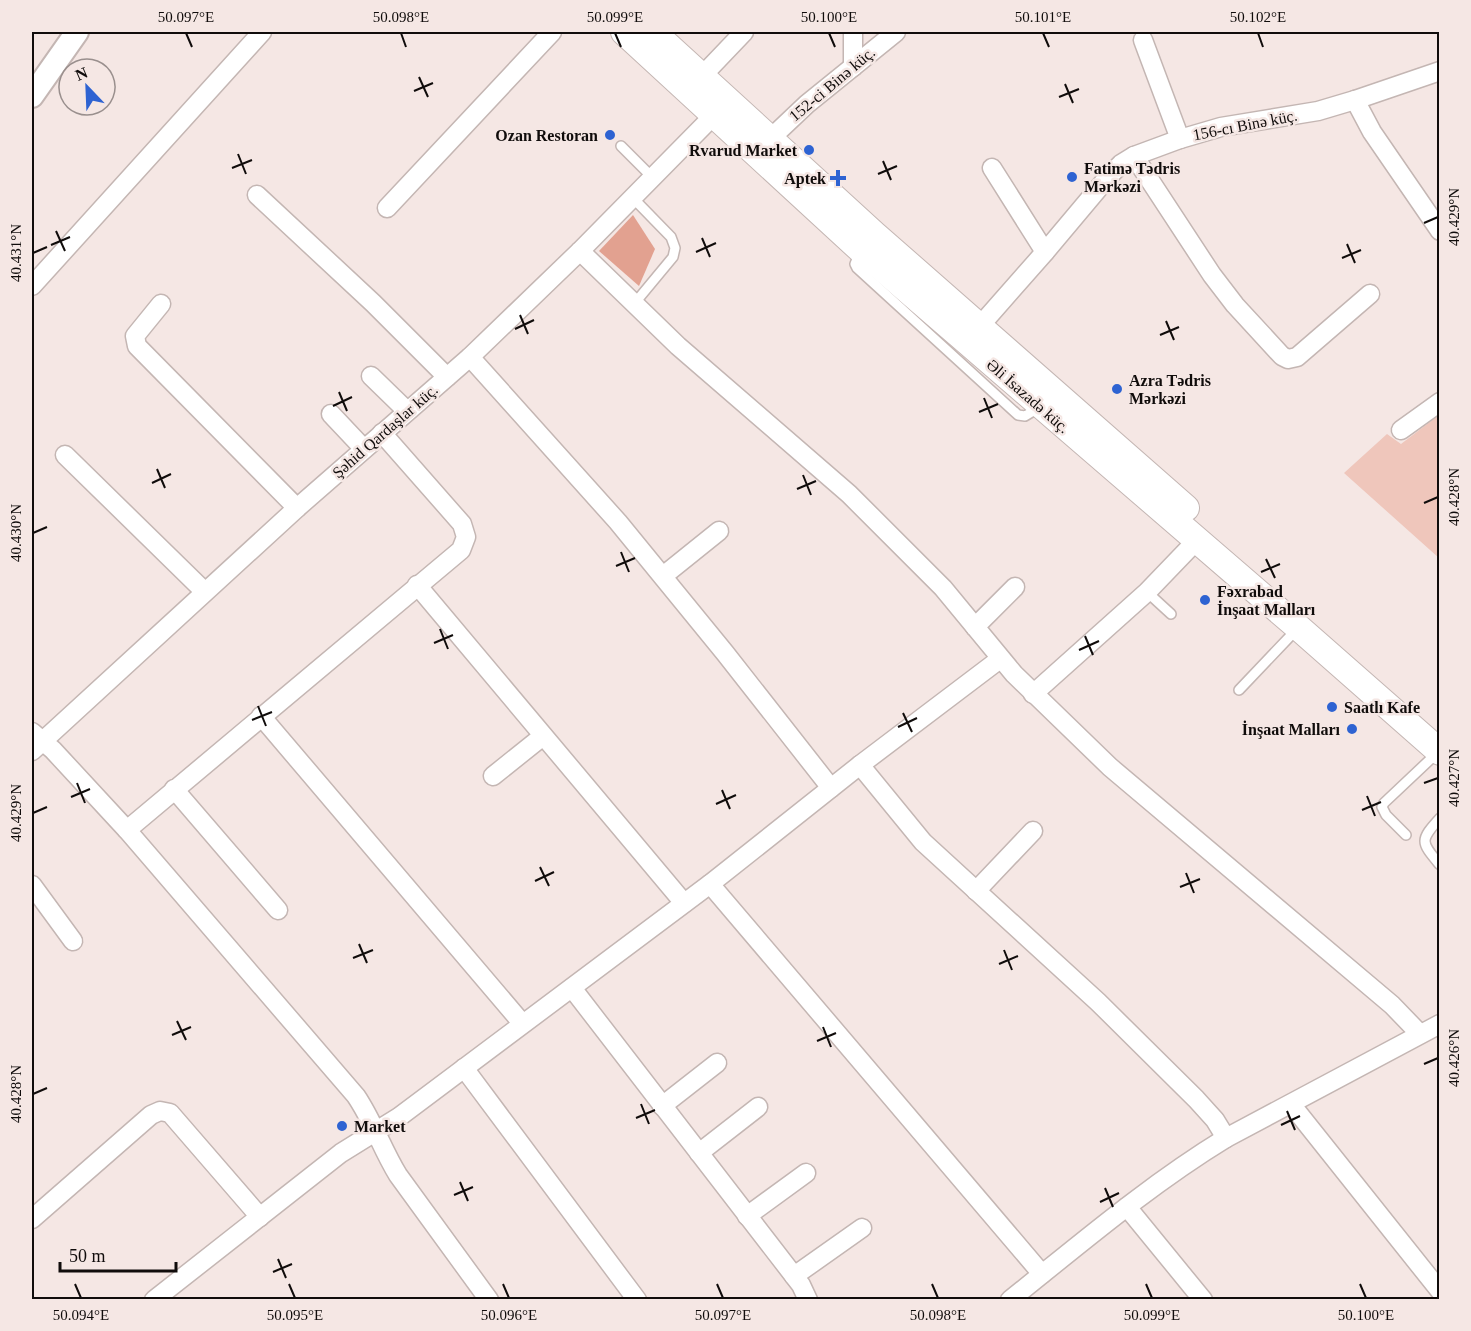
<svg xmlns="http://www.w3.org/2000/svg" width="1471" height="1331" font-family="Georgia,serif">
<rect width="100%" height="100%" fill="#f5e7e4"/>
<path fill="#efc6bb" d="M1439,415V558L1344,473L1387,434L1401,444Z"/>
<path fill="#e2a190" d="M633,215L655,249L639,286L599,251Z"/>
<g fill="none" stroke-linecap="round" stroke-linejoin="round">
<defs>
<g id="service">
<path d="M621,146L652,177"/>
<path d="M632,197L671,237L675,248L673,257L634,304"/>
<path d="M860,252L855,264L857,268L1018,415L1025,416L1040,407"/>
<path d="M1147,592L1171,614"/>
<path d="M1239,690L1297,629"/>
<path d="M1440,818C1419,841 1421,842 1440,865"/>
<path d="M1406,835L1386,815L1382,807L1384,803L1437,753"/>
</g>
<g id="minor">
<path d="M1143,40L1180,139"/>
<path d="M853,67V32"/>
<path d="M702,76L744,32"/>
<path d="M1355,100L1372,132L1440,231"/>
<path d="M770,139L807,104L896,32"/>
<path d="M1134,156L1212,275L1235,305L1282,356L1288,359L1297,357L1370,294"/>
<path d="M992,168L1045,252"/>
<path d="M257,195L373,303L447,377"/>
<path d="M387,208L552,32"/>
<path d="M580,251L678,346L849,494L943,588L1014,674L1110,767L1392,1005L1420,1034"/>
<path d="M32,286L262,32"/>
<path d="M161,304L135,336L137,346L297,508"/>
<path d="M979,327L1045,252L1108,177L1121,164L1134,156L1180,139L1221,127L1318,111L1355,100L1440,71"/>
<path d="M470,357L618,522L725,653L831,788"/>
<path d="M371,376L407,411"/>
<path d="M331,414L364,449"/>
<path d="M1401,430L1440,402"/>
<path d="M65,455L204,591"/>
<path d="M663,576L719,531"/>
<path d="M417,585L684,903"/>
<path d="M975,627L1015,587"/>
<path d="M1033,694L1147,592L1197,540"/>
<path d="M261,716L522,1023"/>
<path d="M32,732L53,750L127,830L356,1096C373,1121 382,1149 398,1175L489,1300"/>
<path d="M32,751L297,508L470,357L580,251L721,108"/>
<path d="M860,765L923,842L1098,1002L1196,1099L1215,1120L1226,1138"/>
<path d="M493,776L543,736"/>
<path d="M174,789L278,910"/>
<path d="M127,830L461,550L466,537L462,524L382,433"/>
<path d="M710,884L1042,1274"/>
<path d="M32,885L73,941"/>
<path d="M976,891L1033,831"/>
<path d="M572,988L801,1285L808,1300"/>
<path d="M464,1068L637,1300"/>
<path d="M1291,1104L1440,1291"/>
<path d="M662,1106L717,1063"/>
<path d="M699,1153L758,1107"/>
<path d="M1127,1207L1203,1300"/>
<path d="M747,1216L806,1173"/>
<path d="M32,1219L151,1115L160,1111L170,1113L260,1217"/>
<path d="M794,1276L862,1228"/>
<path d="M154,1300L341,1153L399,1117L710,884L860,765L1000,659"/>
<path d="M1010,1300C1080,1244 1149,1185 1226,1138L1440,1024"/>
</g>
<path id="tertiary" d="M32,96L77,32"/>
<g id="secondary">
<path d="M624,32L861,250L1299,628L1440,752"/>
<path d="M653,32L874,234L1186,508"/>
</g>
</defs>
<use href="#service" stroke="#c4b6b3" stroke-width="12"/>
<use href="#minor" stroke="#c4b6b3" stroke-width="21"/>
<use href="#tertiary" stroke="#c4b6b3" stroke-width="26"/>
<use href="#secondary" stroke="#c4b6b3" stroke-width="28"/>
<use href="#service" stroke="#fff" stroke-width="9"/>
<use href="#minor" stroke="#fff" stroke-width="18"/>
<use href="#tertiary" stroke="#fff" stroke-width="22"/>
<use href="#secondary" stroke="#fff" stroke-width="26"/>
</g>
<path fill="none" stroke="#100c0b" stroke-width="2" d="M186,33L192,47M401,33L406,47M615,33L621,47M829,33L835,47M1043,33L1049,47M1258,33L1263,47M419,77L428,97M1065,84L1073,103M414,91L433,83M1059,97L1079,89M238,154L246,174M883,161L891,180M232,168L252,160M878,174L897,166M1424,223L1438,217M56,231L65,251M702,238L710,257M1347,244L1355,263M51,245L70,237M696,252L716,243M33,253L47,247M1342,258L1361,250M520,315L528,334M1166,321L1174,340M515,329L534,320M1160,335L1179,327M339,392L347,411M984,398L992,418M333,406L352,397M979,412L998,404M157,469L165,488M803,475L811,495M152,483L171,474M797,489L816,481M1424,503L1438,497M33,533L47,527M621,552L629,572M1266,559L1275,578M616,566L635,558M1261,572L1280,564M440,629L448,649M1085,636L1093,655M434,643L453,635M1079,650L1099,641M258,706L266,726M903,713L912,732M252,720L272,712M898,727L917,718M77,783L85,803M1424,783L1438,778M722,790L730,809M1367,796L1375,816M71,797L90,789M716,804L736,795M1362,810L1381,802M33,813L47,807M540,867L549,886M1186,873L1194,893M535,881L554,872M1180,887L1200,879M359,944L367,963M1004,950L1012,970M353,958L373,950M999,964L1018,956M177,1021L186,1040M823,1027L831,1047M172,1035L191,1027M817,1041L836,1033M1424,1064L1438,1058M33,1094L47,1088M641,1104L649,1124M1287,1111L1295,1130M636,1118L655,1110M1281,1125L1300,1116M460,1182L468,1201M1105,1188L1113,1207M454,1195L473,1187M1100,1202L1119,1193M278,1259L286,1278M273,1272L292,1264M75,1284L81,1298M289,1284L295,1298M503,1284L509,1298M717,1284L723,1298M932,1284L938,1298M1146,1284L1152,1298M1360,1284L1366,1298"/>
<g fill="#2e63d2" stroke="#f5e7e4" stroke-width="2">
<circle cx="610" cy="135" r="6"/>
<circle cx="809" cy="150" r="6"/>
<circle cx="1072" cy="177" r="6"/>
<path d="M835 169h6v6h6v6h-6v6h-6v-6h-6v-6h6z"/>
<circle cx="1117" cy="389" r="6"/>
<circle cx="1205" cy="600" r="6"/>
<circle cx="1332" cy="707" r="6"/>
<circle cx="1352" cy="729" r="6"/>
<circle cx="342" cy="1126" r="6"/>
</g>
<g text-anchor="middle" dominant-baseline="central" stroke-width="5" stroke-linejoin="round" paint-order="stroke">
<g font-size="16" fill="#100c0b" stroke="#f5e7e4">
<text transform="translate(832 84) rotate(-40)">152-ci Binə küç.</text>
<text transform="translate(1245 125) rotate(-11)">156-cı Binə küç.</text>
<text transform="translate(1028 396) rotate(41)">Əli İsazadə küç.</text>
<text transform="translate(385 431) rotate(-41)">Şəhid Qardaşlar küç.</text>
</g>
<g font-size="16" font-weight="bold" fill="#100c0b" stroke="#f5e7e4" text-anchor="start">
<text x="598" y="135" text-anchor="end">Ozan Restoran</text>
<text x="797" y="150" text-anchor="end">Rvarud Market</text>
<text x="1084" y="168">Fatimə Tədris<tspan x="1084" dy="18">Mərkəzi</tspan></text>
<text x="826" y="178" text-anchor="end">Aptek</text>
<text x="1129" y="380">Azra Tədris<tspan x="1129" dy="18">Mərkəzi</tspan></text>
<text x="1217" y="591">Fəxrabad<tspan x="1217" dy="18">İnşaat Malları</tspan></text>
<text x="1344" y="707">Saatlı Kafe</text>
<text x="1340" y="729" text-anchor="end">İnşaat Malları</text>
<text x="354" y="1126">Market</text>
</g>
</g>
<rect width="1471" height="1331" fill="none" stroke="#f5e7e4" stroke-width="66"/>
<g transform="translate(87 87) rotate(337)"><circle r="28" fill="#f5e7e4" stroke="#998f8d" stroke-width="1.5"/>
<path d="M0-4.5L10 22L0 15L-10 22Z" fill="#2e63d2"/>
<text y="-9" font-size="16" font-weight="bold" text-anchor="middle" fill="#100c0b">N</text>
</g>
<path d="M60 1262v9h116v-9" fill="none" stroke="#100c0b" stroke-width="3"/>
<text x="69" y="1262" font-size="18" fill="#100c0b" stroke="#f5e7e4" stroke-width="4.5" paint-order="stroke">50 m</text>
<rect x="33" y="33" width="1405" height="1265" fill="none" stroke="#100c0b" stroke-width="2"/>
<g font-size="15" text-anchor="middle" fill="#100c0b">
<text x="186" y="22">50.097°E</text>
<text x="401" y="22">50.098°E</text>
<text x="615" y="22">50.099°E</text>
<text x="829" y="22">50.100°E</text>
<text x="1043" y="22">50.101°E</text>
<text x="1258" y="22">50.102°E</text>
<text transform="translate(1454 217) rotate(-90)" y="5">40.429°N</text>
<text transform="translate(16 253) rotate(-90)" y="5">40.431°N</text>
<text transform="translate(1454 497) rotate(-90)" y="5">40.428°N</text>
<text transform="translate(16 533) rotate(-90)" y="5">40.430°N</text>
<text transform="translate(1454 778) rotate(-90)" y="5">40.427°N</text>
<text transform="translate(16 813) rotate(-90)" y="5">40.429°N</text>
<text transform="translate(1454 1058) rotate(-90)" y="5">40.426°N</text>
<text transform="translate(16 1094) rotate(-90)" y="5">40.428°N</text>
<text x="81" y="1320">50.094°E</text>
<text x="295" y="1320">50.095°E</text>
<text x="509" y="1320">50.096°E</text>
<text x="723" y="1320">50.097°E</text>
<text x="938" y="1320">50.098°E</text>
<text x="1152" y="1320">50.099°E</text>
<text x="1366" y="1320">50.100°E</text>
</g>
</svg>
